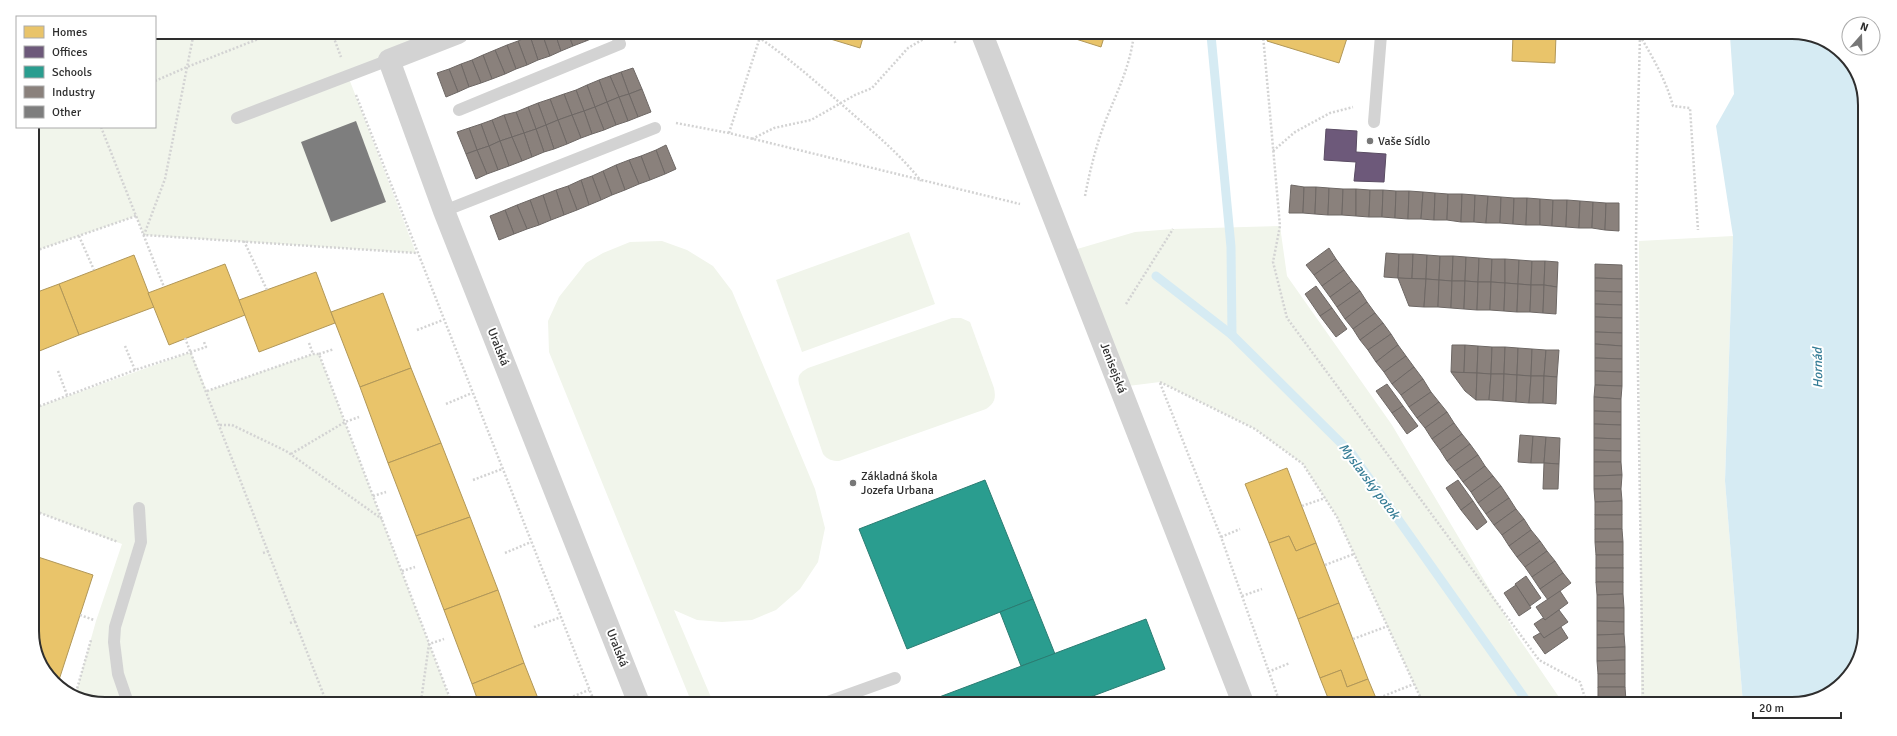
<svg xmlns="http://www.w3.org/2000/svg" width="1897" height="736" font-family="Signika,sans-serif">
<rect width="100%" height="100%" fill="#fff"/>
<g fill="#f1f5eb">
<path d="M155,32L458,33L348,76L416,253L144,235L136,216L32,252V127H155Z"/>
<path d="M1280,226L1287,276L1392,425L1516,634L1563,703H1423L1337,517L1303,464L1255,429L1160,382L1120,387L1067,252L1135,232L1173,229Z"/>
<path d="M909,232L935,304L802,352L776,280Z"/>
<path d="M1733,236L1725,481L1743,704H1641L1639,241Z"/>
<path d="M662,241L687,250L713,266L732,291L815,489L825,528L818,562L800,589L776,610L752,620L722,622L697,620L674,610L713,702L691,701L549,352L548,321L559,297L586,263L603,253L630,242Z"/>
<path d="M952,318H961L970,322L994,388C996,398 995,403 986,409L839,461C832,461 828,460 823,454L799,384C797,375 800,373 808,368Z"/>
<path d="M191,352L207,391L313,354H319L451,701L81,700L75,696L96,621L122,544L32,510V409Z"/>
</g>
<path fill="#d6ebf3" d="M1730,36H1816L1850,61L1865,100L1861,655L1836,689L1792,704H1743L1725,481L1733,236L1716,126L1734,94Z"/>
<g fill="#e9c46a" stroke="#b19758">
<path d="M814,34H864L860,48Z"/>
<path d="M1060,34H1105L1101,47Z"/>
<path d="M1269,35H1348L1339,63L1267,41Z"/>
<path d="M1513,35H1556L1555,63L1512,61Z"/>
<path d="M134,255L154,307L79,335L59,284Z"/>
<path d="M225,264L245,315L169,345L148,293Z"/>
<path d="M316,272L335,323L259,352L239,300Z"/>
<path d="M59,284L79,335L32,354V294Z"/>
<path d="M383,293L411,368L360,387L331,312Z"/>
<path d="M411,368L441,443L388,463L360,387Z"/>
<path d="M441,443L470,517L416,536L388,463Z"/>
<path d="M1287,468L1316,543L1296,551L1289,536L1269,543L1245,484Z"/>
<path d="M470,517L498,590L444,610L416,536Z"/>
<path d="M1289,536L1296,551L1316,543L1339,603L1298,619L1269,543Z"/>
<path d="M32,555L93,575L58,683L47,675L32,636Z"/>
<path d="M498,590L524,663L472,684L444,610Z"/>
<path d="M1339,603L1368,679L1347,687L1341,670L1320,678L1298,619Z"/>
<path d="M524,663L539,701H478L472,684Z"/>
<path d="M1341,670L1347,687L1368,679L1378,703H1330L1320,678Z"/>
</g>
<path fill="#6d597a" stroke="#5a4c63" d="M1326,129L1357,131L1356,152L1386,154L1384,182L1354,181L1356,162L1324,160Z"/>
<g fill="#2a9d8f" stroke="#2b7c72">
<path d="M985,480L1033,599L907,649L859,529Z"/>
<path d="M1033,599L1055,654L1021,666L1000,612Z"/>
<path d="M1146,619L1165,669L1077,702H926Z"/>
</g>
<g fill="#8a817c" stroke="#6e6865">
<path d="M538,33H542L550,56L538,60L530,36Z"/>
<path d="M542,33H555L561,51L550,56Z"/>
<path d="M555,33H568L573,46L561,51Z"/>
<path d="M568,33H583L586,41L573,46Z"/>
<path d="M583,33H597L598,36L586,41Z"/>
<path d="M530,36L538,60L527,65L518,41Z"/>
<path d="M518,41L527,65L516,69L507,45Z"/>
<path d="M507,45L516,69L505,74L495,50Z"/>
<path d="M495,50L505,74L492,79L483,55Z"/>
<path d="M483,55L492,79L481,83L472,60Z"/>
<path d="M472,60L481,83L469,87L461,64Z"/>
<path d="M461,64L469,87L458,92L449,69Z"/>
<path d="M633,68L642,89L629,94L621,72Z"/>
<path d="M449,69L458,92L446,97L437,73Z"/>
<path d="M621,72L629,94L619,97L610,76Z"/>
<path d="M610,76L619,97L607,102L599,80Z"/>
<path d="M599,80L607,102L595,107L587,85Z"/>
<path d="M587,85L595,107L584,111L576,90Z"/>
<path d="M642,89L651,112L638,117L629,94Z"/>
<path d="M576,90L584,111L572,115L564,94Z"/>
<path d="M564,94L572,115L558,120L550,99Z"/>
<path d="M629,94L638,117L628,121L619,97Z"/>
<path d="M619,97L628,121L616,125L607,102Z"/>
<path d="M550,99L558,120L546,125L538,103Z"/>
<path d="M607,102L616,125L604,130L595,107Z"/>
<path d="M538,103L546,125L536,129L528,107Z"/>
<path d="M528,107L536,129L524,133L516,112Z"/>
<path d="M595,107L604,130L592,134L584,111Z"/>
<path d="M584,111L592,134L581,138L572,115Z"/>
<path d="M516,112L524,133L512,137L504,115Z"/>
<path d="M504,115L512,137L500,141L492,120Z"/>
<path d="M572,115L581,138L567,144L558,120Z"/>
<path d="M492,120L500,141L489,146L481,124Z"/>
<path d="M558,120L567,144L554,149L546,125Z"/>
<path d="M481,124L489,146L477,150L469,128Z"/>
<path d="M546,125L554,149L544,152L536,129Z"/>
<path d="M469,128L477,150L466,154L457,132Z"/>
<path d="M536,129L544,152L532,157L524,133Z"/>
<path d="M524,133L532,157L522,161L512,137Z"/>
<path d="M512,137L522,161L509,166L500,141Z"/>
<path d="M500,141L509,166L498,170L489,146Z"/>
<path d="M666,145L676,169L665,174L656,150Z"/>
<path d="M489,146L498,170L487,174L477,150Z"/>
<path d="M477,150L487,174L476,179L466,154Z"/>
<path d="M656,150L665,174L650,180L641,156Z"/>
<path d="M641,156L650,180L639,184L629,160Z"/>
<path d="M629,160L639,184L625,190L616,165Z"/>
<path d="M616,165L625,190L612,195L603,171Z"/>
<path d="M603,171L612,195L601,200L592,176Z"/>
<path d="M592,176L601,200L589,205L581,180Z"/>
<path d="M581,180L589,205L577,210L568,186Z"/>
<path d="M1291,185L1304,187L1303,213H1289Z"/>
<path d="M568,186L577,210L564,215L556,190Z"/>
<path d="M1304,187H1316L1315,214L1303,213Z"/>
<path d="M1316,187L1329,188L1328,215L1315,214Z"/>
<path d="M1329,188L1343,189L1342,215H1328Z"/>
<path d="M1343,189H1356V216L1342,215Z"/>
<path d="M1356,189L1370,190L1369,217L1356,216Z"/>
<path d="M556,190L564,215L551,220L543,195Z"/>
<path d="M1370,190H1383L1382,217H1369Z"/>
<path d="M1383,190L1396,191L1395,218L1382,217Z"/>
<path d="M1396,191H1409L1408,219L1395,218Z"/>
<path d="M1409,191L1423,192L1421,219H1408Z"/>
<path d="M1423,192L1435,193L1434,220L1421,219Z"/>
<path d="M1435,193L1448,194L1447,220H1434Z"/>
<path d="M1448,194H1462L1461,222L1447,220Z"/>
<path d="M1462,194L1475,195L1474,222H1461Z"/>
<path d="M543,195L551,220L539,225L530,200Z"/>
<path d="M1475,195L1488,196L1486,223L1474,222Z"/>
<path d="M1488,196L1501,197L1500,223H1486Z"/>
<path d="M1501,197L1514,198L1513,224L1500,223Z"/>
<path d="M1514,198H1527L1526,225L1513,224Z"/>
<path d="M1527,198L1540,199V225H1526Z"/>
<path d="M1540,199L1553,200L1552,226L1540,225Z"/>
<path d="M530,200L539,225L527,229L517,205Z"/>
<path d="M1553,200H1567L1566,227L1552,226Z"/>
<path d="M1567,200L1580,201L1579,228L1566,227Z"/>
<path d="M1580,201L1593,202L1592,228H1579Z"/>
<path d="M1593,202L1606,203L1605,230L1592,228Z"/>
<path d="M1606,203H1619V231L1605,230Z"/>
<path d="M517,205L527,229L514,234L505,210Z"/>
<path d="M505,210L514,234L499,240L490,216Z"/>
<path d="M1329,248L1336,259L1314,275L1306,265Z"/>
<path d="M1386,253L1399,254L1398,278L1384,277Z"/>
<path d="M1399,254H1413L1412,279L1398,278Z"/>
<path d="M1413,254L1427,255L1426,279H1412Z"/>
<path d="M1427,255L1440,256L1439,280L1426,279Z"/>
<path d="M1440,256H1453L1452,281L1439,280Z"/>
<path d="M1453,256L1466,257L1465,281H1452Z"/>
<path d="M1466,257L1479,258L1478,282L1465,281Z"/>
<path d="M1479,258L1492,259L1491,282H1478Z"/>
<path d="M1336,259L1344,270L1322,286L1314,275Z"/>
<path d="M1492,259H1505V283L1491,282Z"/>
<path d="M1505,259L1519,260L1518,284L1505,283Z"/>
<path d="M1519,260L1532,261L1531,285L1518,284Z"/>
<path d="M1532,261H1545L1544,285H1531Z"/>
<path d="M1545,261L1558,262L1557,287L1544,285Z"/>
<path d="M1595,264L1622,265V279L1595,278Z"/>
<path d="M1344,270L1352,281L1330,297L1322,286Z"/>
<path d="M1398,278L1426,279L1424,307L1409,306Z"/>
<path d="M1595,278L1622,279V292L1595,291Z"/>
<path d="M1426,279L1439,280L1438,307H1424Z"/>
<path d="M1439,280L1452,281L1451,308L1438,307Z"/>
<path d="M1352,281L1360,291L1337,307L1330,297Z"/>
<path d="M1452,281H1465L1464,309L1451,308Z"/>
<path d="M1465,281L1478,282L1477,310L1464,309Z"/>
<path d="M1478,282H1491L1490,310H1477Z"/>
<path d="M1491,282L1505,283L1504,311L1490,310Z"/>
<path d="M1505,283L1518,284L1517,312L1504,311Z"/>
<path d="M1518,284L1531,285L1530,312H1517Z"/>
<path d="M1531,285H1544L1543,313L1530,312Z"/>
<path d="M1544,285L1557,287L1556,314L1543,313Z"/>
<path d="M1316,286L1332,308L1320,316L1305,294Z"/>
<path d="M1360,291L1367,302L1345,319L1337,307Z"/>
<path d="M1595,291L1622,292V305L1595,304Z"/>
<path d="M1367,302L1375,313L1353,329L1345,319Z"/>
<path d="M1595,304L1622,305V318L1595,317Z"/>
<path d="M1332,308L1347,329L1336,337L1320,316Z"/>
<path d="M1375,313L1383,323L1360,340L1353,329Z"/>
<path d="M1595,317L1622,318V333L1595,332Z"/>
<path d="M1383,323L1391,334L1368,350L1360,340Z"/>
<path d="M1595,332L1622,333V346L1595,344Z"/>
<path d="M1391,334L1398,345L1376,362L1368,350Z"/>
<path d="M1595,344L1622,346V359L1595,358Z"/>
<path d="M1398,345L1406,356L1384,372L1376,362Z"/>
<path d="M1452,345H1465L1464,373L1451,372Z"/>
<path d="M1465,345L1478,346L1477,373H1464Z"/>
<path d="M1478,346L1492,347L1491,374L1477,373Z"/>
<path d="M1492,347H1505L1504,374H1491Z"/>
<path d="M1505,347L1518,348L1517,375L1504,374Z"/>
<path d="M1518,348L1532,349L1531,376L1517,375Z"/>
<path d="M1532,349L1546,350L1544,376H1531Z"/>
<path d="M1546,350H1559L1557,377L1544,376Z"/>
<path d="M1406,356L1414,367L1392,384L1384,372Z"/>
<path d="M1595,358L1622,359V372L1595,371Z"/>
<path d="M1414,367L1423,379L1401,395L1392,384Z"/>
<path d="M1595,371L1622,372V386L1595,385Z"/>
<path d="M1451,372L1477,373L1476,400L1465,391Z"/>
<path d="M1477,373L1491,374L1489,400H1476Z"/>
<path d="M1491,374H1504L1503,401L1489,400Z"/>
<path d="M1504,374L1517,375L1516,402L1503,401Z"/>
<path d="M1517,375L1531,376L1529,403L1516,402Z"/>
<path d="M1531,376H1544L1543,403H1529Z"/>
<path d="M1544,376L1557,377L1556,404L1543,403Z"/>
<path d="M1423,379L1431,392L1409,407L1401,395Z"/>
<path d="M1387,384L1403,406L1392,413L1376,391Z"/>
<path d="M1595,385L1622,386L1621,399L1594,397Z"/>
<path d="M1431,392L1439,402L1417,418L1409,407Z"/>
<path d="M1594,397L1621,399V412L1594,411Z"/>
<path d="M1439,402L1447,412L1425,428L1417,418Z"/>
<path d="M1403,406L1418,426L1407,434L1392,413Z"/>
<path d="M1594,411L1621,412V425L1594,424Z"/>
<path d="M1447,412L1454,423L1432,439L1425,428Z"/>
<path d="M1454,423L1462,434L1440,450L1432,439Z"/>
<path d="M1594,424L1621,425V439L1594,438Z"/>
<path d="M1462,434L1470,444L1447,461L1440,450Z"/>
<path d="M1520,435L1533,436L1531,463L1518,462Z"/>
<path d="M1533,436L1546,437L1544,463H1531Z"/>
<path d="M1546,437L1560,438L1559,464L1544,463Z"/>
<path d="M1594,438L1621,439V451L1594,450Z"/>
<path d="M1470,444L1478,455L1455,471L1447,461Z"/>
<path d="M1594,450L1621,451V462H1594Z"/>
<path d="M1478,455L1485,466L1463,482L1455,471Z"/>
<path d="M1594,462H1621L1622,475L1594,476Z"/>
<path d="M1544,463L1559,464L1558,489H1543Z"/>
<path d="M1485,466L1493,476L1471,492L1463,482Z"/>
<path d="M1622,475L1621,489H1594V476Z"/>
<path d="M1493,476L1501,486L1478,503L1471,492Z"/>
<path d="M1458,480L1473,501L1461,510L1446,488Z"/>
<path d="M1501,486L1509,498L1486,514L1478,503Z"/>
<path d="M1594,489H1621L1622,501L1595,502Z"/>
<path d="M1509,498L1516,509L1494,525L1486,514Z"/>
<path d="M1473,501L1487,522L1477,530L1461,510Z"/>
<path d="M1622,501V515H1595V502Z"/>
<path d="M1516,509L1524,519L1502,535L1494,525Z"/>
<rect x="1595" y="515" width="27" height="14"/>
<path d="M1524,519L1531,530L1509,546L1502,535Z"/>
<path d="M1595,529H1622L1623,542H1595Z"/>
<path d="M1531,530L1540,541L1517,557L1509,546Z"/>
<path d="M1540,541L1547,551L1525,567L1517,557Z"/>
<path d="M1595,542H1623V555H1596Z"/>
<path d="M1547,551L1555,561L1532,577L1525,567Z"/>
<rect x="1596" y="555" width="27" height="13"/>
<path d="M1555,561L1563,573L1540,589L1532,577Z"/>
<rect x="1596" y="568" width="27" height="14"/>
<path d="M1563,573L1571,583L1548,600L1540,589Z"/>
<path d="M1526,576L1541,598L1530,606L1515,584Z"/>
<path d="M1596,582H1623V594L1597,595Z"/>
<path d="M1516,585L1531,608L1519,616L1504,593Z"/>
<path d="M1560,591L1568,603L1545,620L1536,607Z"/>
<path d="M1623,594L1624,608H1597V595Z"/>
<path d="M1597,608H1624V622L1597,621Z"/>
<path d="M1559,610L1568,622L1544,638L1534,624L1543,618L1545,620Z"/>
<path d="M1597,621L1624,622V634L1597,635Z"/>
<path d="M1561,627L1568,638L1545,654L1533,637L1540,633L1544,638Z"/>
<path d="M1624,634L1625,647L1597,648V635Z"/>
<path d="M1625,647V660L1597,661V648Z"/>
<path d="M1625,660V674H1598L1597,661Z"/>
<rect x="1598" y="674" width="27" height="13"/>
<path d="M1598,687H1625L1626,701H1598Z"/>
<rect x="1598" y="701" width="28" height="3"/>
</g>
<g fill="none" stroke-linecap="round" stroke-linejoin="round">
<g stroke="#d6ebf3" stroke-width="9">
<path d="M1211,35L1231,247L1232,335"/>
<path d="M1156,276L1232,335L1352,454L1528,703"/>
</g>
</g>
<path fill="#7e7e7e" d="M356,121L386,202L331,222L301,142Z"/>
<g fill="none" stroke-linecap="round" stroke-linejoin="round">
<g stroke="#d3d3d3" stroke-width="2.5" stroke-dasharray="2 2" stroke-linecap="butt">
<path d="M194,32L165,179L144,235L416,253"/>
<path d="M332,33L341,57"/>
<path d="M752,33C786,55 816,82 847,109C873,132 900,154 921,181"/>
<path d="M951,34L956,44"/>
<path d="M1263,35L1280,226L1273,262L1287,318L1539,660L1580,682L1587,704"/>
<path d="M1640,36L1637,154L1636,244L1643,704"/>
<path d="M1640,36C1654,59 1666,81 1673,106L1690,108L1698,230"/>
<path d="M155,81L187,67L276,32"/>
<path d="M356,95L594,701"/>
<path d="M676,123L729,133L1020,204"/>
<path d="M101,127L164,287"/>
<path d="M729,133L761,34"/>
<path d="M752,139L774,128L811,120L855,95L872,88L908,48L932,34"/>
<path d="M1273,151L1295,132L1330,113L1353,107"/>
<path d="M1085,196C1090,170 1096,146 1105,122C1117,92 1130,67 1134,34"/>
<path d="M79,236L94,270"/>
<path d="M244,241L267,290"/>
<path d="M32,252L136,216"/>
<path d="M1126,304L1173,229"/>
<path d="M417,330L443,320"/>
<path d="M185,338L326,701"/>
<path d="M309,343L313,354"/>
<path d="M125,346L135,370"/>
<path d="M319,354L334,349"/>
<path d="M58,371L67,395"/>
<path d="M1160,382L1255,429L1303,464L1337,517L1423,703"/>
<path d="M1160,383L1221,537L1280,703"/>
<path d="M207,391L313,354H319L451,701"/>
<path d="M446,404L472,393"/>
<path d="M32,409L135,370L206,347L204,342"/>
<path d="M220,425H232L286,451L382,519"/>
<path d="M291,454L345,422L359,417"/>
<path d="M473,480L502,469"/>
<path d="M373,496L386,492"/>
<path d="M1302,506L1325,498"/>
<path d="M32,510L118,542"/>
<path d="M1221,537L1240,529"/>
<path d="M263,553L269,551"/>
<path d="M505,553L531,542"/>
<path d="M1325,565L1354,554"/>
<path d="M402,571L415,567"/>
<path d="M1242,596L1262,589"/>
<path d="M80,615L94,620"/>
<path d="M290,623L296,621"/>
<path d="M534,627L561,617"/>
<path d="M1353,639L1388,626"/>
<path d="M1268,672L1290,663"/>
<path d="M75,696L91,640"/>
<path d="M1376,699L1414,684"/>
<path d="M421,701L429,644L444,639"/>
<path d="M562,701L589,690"/>
</g>
<g stroke="#d3d3d3" stroke-width="12">
<path d="M459,110L620,44L616,33"/>
<path d="M237,118L389,60"/>
<path d="M1374,122L1381,35"/>
<path d="M444,211L655,128"/>
<path d="M127,700L118,674L114,642L115,627L141,542L139,508"/>
<path d="M828,702L895,678"/>
</g>
<g stroke="#d3d3d3" stroke-width="22">
<path d="M458,33L389,60L444,211L638,701"/>
<path d="M982,34L1243,703"/>
</g>
</g>
<g fill="#777" stroke="#fff" stroke-width="1.5">
<circle cx="1370" cy="141" r="4"/>
<circle cx="853" cy="483" r="4"/>
</g>
<g text-anchor="middle" dominant-baseline="central" stroke-width="4" stroke-linejoin="round" paint-order="stroke">
<g font-size="12" fill="#2e2e2e" stroke="#fff" text-anchor="start">
<text x="1378" y="141">Vaše Sídlo</text>
<text x="861" y="476">Základná škola<tspan x="861" dy="14">Jozefa Urbana</tspan></text>
</g>
<g font-size="12" fill="#2e2e2e" stroke="#fff">
<text transform="translate(498 347) rotate(68)">Uralská</text>
<text transform="translate(1113 368) rotate(69)">Jenisejská</text>
<text transform="translate(617 648) rotate(68)">Uralská</text>
</g>
<g font-size="13" font-style="italic" fill="#367d96" stroke="#fff">
<text transform="translate(1818 368) rotate(-91)">Hornád</text>
<text transform="translate(1369 481) rotate(53)">Myslavský potok</text>
</g>
</g>
<path d="M0 0H1897V736H0ZM105 39H1792A66 66 0 0 1 1858 105V631A66 66 0 0 1 1792 697H105A66 66 0 0 1 39 631V105A66 66 0 0 1 105 39Z" fill="#fff" fill-rule="evenodd"/>
<path fill="none" stroke="#2e2e2e" stroke-width="2" d="M105 39H1792A66 66 0 0 1 1858 105V631A66 66 0 0 1 1792 697H105A66 66 0 0 1 39 631V105A66 66 0 0 1 105 39Z"/>
<rect x="16" y="16" width="140" height="112" fill="#ffffff" stroke="#ababab"/>
<rect x="24" y="26" width="20" height="12" fill="#e9c46a" stroke="#ababab"/>
<text x="52" y="36" font-size="12" fill="#2e2e2e">Homes</text>
<rect x="24" y="46" width="20" height="12" fill="#6d597a" stroke="#ababab"/>
<text x="52" y="56" font-size="12" fill="#2e2e2e">Offices</text>
<rect x="24" y="66" width="20" height="12" fill="#2a9d8f" stroke="#ababab"/>
<text x="52" y="76" font-size="12" fill="#2e2e2e">Schools</text>
<rect x="24" y="86" width="20" height="12" fill="#8a817c" stroke="#ababab"/>
<text x="52" y="96" font-size="12" fill="#2e2e2e">Industry</text>
<rect x="24" y="106" width="20" height="12" fill="#7e7e7e" stroke="#ababab"/>
<text x="52" y="116" font-size="12" fill="#2e2e2e">Other</text>
<g transform="translate(1861 36) rotate(20)"><circle r="19" fill="#ffffff" stroke="#ababab"/>
<path d="M0-3L7 15L0 10L-7 15Z" fill="#777777"/>
<text y="-6" font-size="11" font-weight="bold" text-anchor="middle" fill="#2e2e2e">N</text>
</g>
<path d="M1753 712v6h88v-6" fill="none" stroke="#2e2e2e" stroke-width="2"/>
<text x="1759" y="712" font-size="12" fill="#2e2e2e" stroke="#ffffff" stroke-width="3" paint-order="stroke">20 m</text>
</svg>
